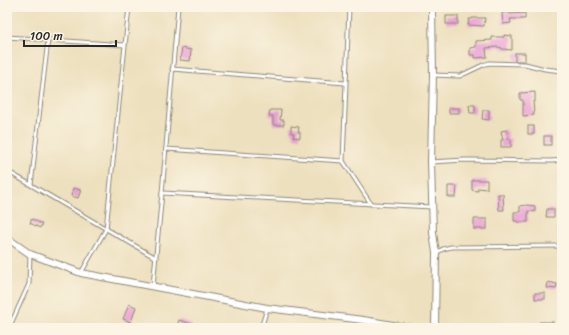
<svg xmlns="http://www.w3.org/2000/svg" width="569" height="335" font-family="Sriracha,sans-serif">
<rect width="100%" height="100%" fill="#fcf5e5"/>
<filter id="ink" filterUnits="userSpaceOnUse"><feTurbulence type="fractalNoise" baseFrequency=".025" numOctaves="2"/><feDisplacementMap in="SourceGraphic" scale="8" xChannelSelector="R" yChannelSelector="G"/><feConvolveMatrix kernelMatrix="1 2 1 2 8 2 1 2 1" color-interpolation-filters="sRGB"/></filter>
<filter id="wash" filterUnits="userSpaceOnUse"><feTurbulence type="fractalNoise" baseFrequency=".012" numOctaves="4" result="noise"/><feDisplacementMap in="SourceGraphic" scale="16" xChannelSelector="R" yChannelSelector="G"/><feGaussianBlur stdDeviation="0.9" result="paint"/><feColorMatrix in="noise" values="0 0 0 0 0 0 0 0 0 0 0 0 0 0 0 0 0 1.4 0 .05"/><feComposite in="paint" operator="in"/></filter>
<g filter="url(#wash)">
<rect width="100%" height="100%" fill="#ede0be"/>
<g id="blocks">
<g fill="#eaa1d6">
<path d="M509,12L510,14L525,13V19H510L511,23L503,24L502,13Z"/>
<rect x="446" y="16" width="12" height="8"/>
<path d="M472,18H485L484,26L468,25L469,19H472Z"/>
<path d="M504,35L512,36V50L502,49V48L498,47L486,48L487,57L475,58V55H470V48L476,47V41L492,40V37H504Z"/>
<path d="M182,48L191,50L190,61L180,60Z"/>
<rect x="515" y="53" width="10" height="8"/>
<path d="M535,92V101H533L534,115L523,116V100H520V93Z"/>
<path d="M469,105H475V113H470Z"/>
<rect x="449" y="108" width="10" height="5"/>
<path d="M270,110H281L280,120H284V125H273V116H269Z"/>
<path d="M483,110H489V120L482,119Z"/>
<path d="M291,126L299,127L298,132H300V138L293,137L294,133H291Z"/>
<rect x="528" y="126" width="6" height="8"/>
<path d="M507,130L508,139H511V147H501V140H503L501,131Z"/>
<rect x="544" y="136" width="7" height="9"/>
<path d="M472,180H487V189L478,188V191L472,190Z"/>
<path d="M448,186H457L456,197H448Z"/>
<path d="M73,188L81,190L78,198L71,196Z"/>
<path d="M498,194H503L504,210H499Z"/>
<path d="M527,205L535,206V212L528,211V222H517V221H514V212H520V206Z"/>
<path d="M547,209H554V217H546Z"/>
<path d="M32,219L42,224L40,228L30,223Z"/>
<rect x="474" y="219" width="13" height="10"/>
<path d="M548,282L557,284L556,289L547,288Z"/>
<rect x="535" y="293" width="10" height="6"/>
<path d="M129,304L136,307L131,322L123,319Z"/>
<path d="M179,320L192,324L191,328H185L177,326Z"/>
<rect x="540" y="322" width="13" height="6"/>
</g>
</g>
</g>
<g filter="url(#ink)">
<use href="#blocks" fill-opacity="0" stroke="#8c8674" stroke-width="1"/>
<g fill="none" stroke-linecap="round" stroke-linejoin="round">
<defs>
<g id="lane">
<path d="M349,7L343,161L371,204"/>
<path d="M7,37L125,45"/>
<path d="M172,69L345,83"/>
<path d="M433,75L460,76L483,65L489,63L525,64L545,69L562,71"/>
<path d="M166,149L343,161"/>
<path d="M431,162L465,160L552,161L562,160"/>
<path d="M7,171L156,258"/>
<path d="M31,185L48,40"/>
<path d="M162,193L432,207"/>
<path d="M436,253L443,249L451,247L562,246"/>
<path d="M81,273L106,229L129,7"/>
<path d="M153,286L162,193L178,7"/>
<path d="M9,328L29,284L30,254"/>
<path d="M261,328L267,309"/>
</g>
<g id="street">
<path d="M432,7L433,75L431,162L433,233L436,253L435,328"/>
<path d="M7,238L30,254L81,273L267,308L363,320L411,328"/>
</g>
</defs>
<use href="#lane" stroke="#8c8674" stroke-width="5"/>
<use href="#street" stroke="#8c8674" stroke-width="8"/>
<use href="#lane" stroke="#fff" stroke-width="3"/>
<use href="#street" stroke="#fff" stroke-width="6"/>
</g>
</g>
<rect width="569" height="335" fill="none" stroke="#fcf5e5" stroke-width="24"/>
<path d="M24 40v6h92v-6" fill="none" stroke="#2b2b2b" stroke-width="2"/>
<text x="30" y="40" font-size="12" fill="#2b2b2b" stroke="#fcf5e5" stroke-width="3" paint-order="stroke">100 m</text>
</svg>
